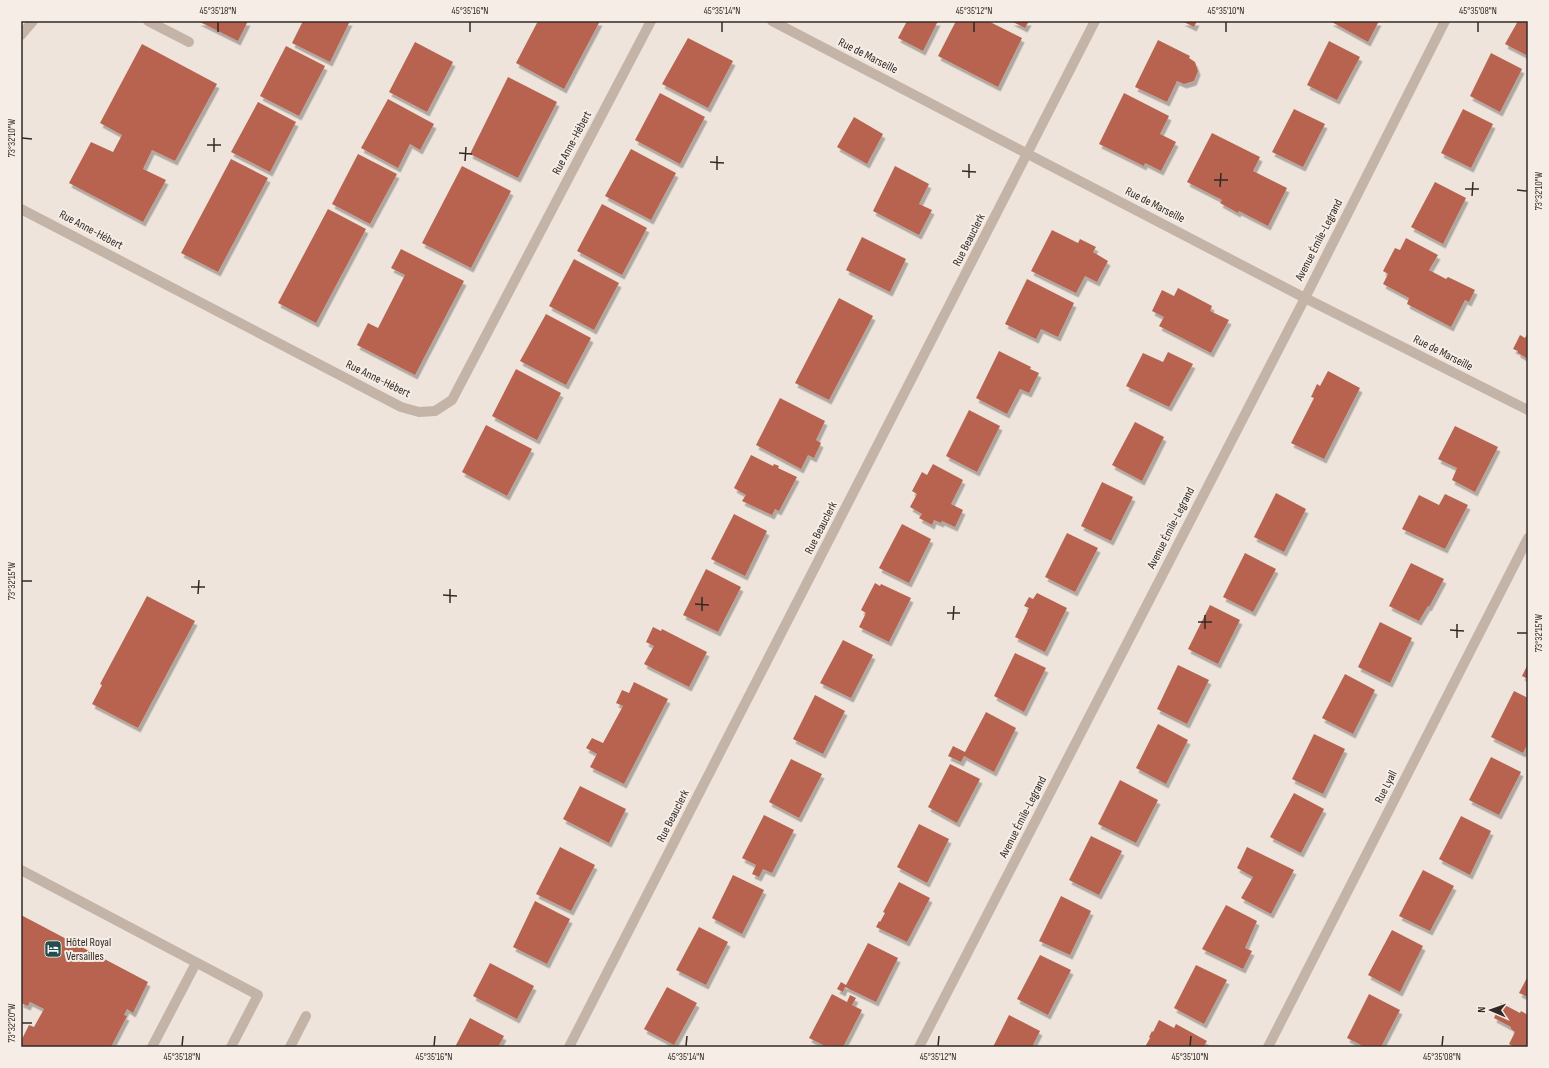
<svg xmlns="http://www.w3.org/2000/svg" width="1549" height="1068" font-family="'Sofia Sans Condensed',sans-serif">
<defs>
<filter id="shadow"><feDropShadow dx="2.5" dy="4.5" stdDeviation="0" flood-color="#0004"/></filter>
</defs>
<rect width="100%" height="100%" fill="#eee4db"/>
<g fill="#b76450" filter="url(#shadow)">
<path d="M198,21H248L238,41Z"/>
<path d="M303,21H350L330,62L292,43Z"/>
<path d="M538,21H600L564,89L516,63Z"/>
<path d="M907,21H938L923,51L898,38Z"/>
<path d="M956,21H988L1022,38L998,87L938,56Z"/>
<path d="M1011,21H1029L1025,28Z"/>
<path d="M1182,21H1197L1194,27Z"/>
<path d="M1330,21H1379L1368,42Z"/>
<path d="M1518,21H1528V56L1505,44Z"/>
<path d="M688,38L733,61L708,108L662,84Z"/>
<path d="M1158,40L1190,56L1189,58L1195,62L1198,71L1194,81L1184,84L1177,81L1167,102L1135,87Z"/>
<path d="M1329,41L1360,57L1337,100L1307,85Z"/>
<path d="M415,42L453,62L427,112L389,92Z"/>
<path d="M142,44L217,84L175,161L152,150L143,169L166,180L143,222L69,183L91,142L113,152L122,135L100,123Z"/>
<path d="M286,46L325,66L299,116L260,96Z"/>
<path d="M1491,53L1522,69L1500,112L1470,96Z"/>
<path d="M508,77L557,102L518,178L470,154Z"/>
<path d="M660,93L705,117L680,164L635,140Z"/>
<path d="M1124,93L1169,116L1160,134L1176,142L1161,171L1145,163L1144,166L1099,144Z"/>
<path d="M388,99L434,124L420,150L410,144L398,168L361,148Z"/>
<path d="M258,102L296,122L270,172L231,152Z"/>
<path d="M1294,109L1325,124L1303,167L1272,152Z"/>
<path d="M1463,109L1493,124L1471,168L1441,153Z"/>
<path d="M854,117L883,134L867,164L837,147Z"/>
<path d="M1212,133L1260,157L1253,171L1287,188L1268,226L1239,211L1238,213L1220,203L1222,200L1187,182Z"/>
<path d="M631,149L676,173L651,220L605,196Z"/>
<path d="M358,154L397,174L370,224L332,204Z"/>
<path d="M231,159L268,178L218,272L181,253Z"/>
<path d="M462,166L511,191L471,268L422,243Z"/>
<path d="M895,166L929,184L919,204L932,210L919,235L873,211Z"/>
<path d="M1435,182L1466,198L1443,244L1411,227Z"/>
<path d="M602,204L647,228L622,275L577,251Z"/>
<path d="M328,209L366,229L316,323L278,303Z"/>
<path d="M1052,230L1078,243L1080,239L1096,247L1093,252L1108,261L1097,282L1085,276L1076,293L1031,271Z"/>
<path d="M862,237L906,259L890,292L846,270Z"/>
<path d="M1406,238L1438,255L1429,270L1446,279L1448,277L1475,290L1469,302L1465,300L1451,327L1407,304L1409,298L1383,284L1388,274L1383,271L1395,248L1400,250Z"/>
<path d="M401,249L464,281L415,375L357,345L368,323L378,328L405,275L391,268Z"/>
<path d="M574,259L619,283L594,330L549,306Z"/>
<path d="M1027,279L1074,303L1058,337L1041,329L1036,339L1005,324Z"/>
<path d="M1178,288L1212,306L1210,311L1229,320L1211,353L1159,326L1164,317L1152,311L1162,290L1174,296Z"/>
<path d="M839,298L873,316L829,400L795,383Z"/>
<path d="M546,314L591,338L566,385L520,361Z"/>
<path d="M1528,333V359L1518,353V351L1513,349L1520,335L1525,338Z"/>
<path d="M999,351L1031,367L1030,369L1039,373L1029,393L1020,389L1007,414L976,398Z"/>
<path d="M1168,352L1193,364L1169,407L1126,386L1143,353L1163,362Z"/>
<path d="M516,369L561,393L537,440L492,416Z"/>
<path d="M1328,371L1360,388L1324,459L1291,443L1314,398L1311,397L1317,384L1320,386Z"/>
<path d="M780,398L825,421L816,440L821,443L814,458L808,455L801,469L756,445Z"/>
<path d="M969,410L1000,426L977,472L946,456Z"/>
<path d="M1135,422L1164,437L1142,481L1112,465Z"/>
<path d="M486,425L532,449L507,496L462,472Z"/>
<path d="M1455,426L1498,447L1475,492L1452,480L1457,468L1438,459Z"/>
<path d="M751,455L773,466L774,464L779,466L778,468L797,477L779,511L775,509L772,515L742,501L746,495L734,488Z"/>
<path d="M933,464L963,480L951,504L963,510L955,527L942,521L941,523L934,520L932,525L919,518L922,514L910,507L917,494L912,491L922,472L927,475Z"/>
<path d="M1102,482L1133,497L1111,541L1081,526Z"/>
<path d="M1276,493L1306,509L1284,552L1254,537Z"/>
<path d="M1445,494L1468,505L1445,549L1402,529L1419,495L1439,505Z"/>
<path d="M734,514L767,531L745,576L711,559Z"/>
<path d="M902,524L931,539L909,583L879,568Z"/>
<path d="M1067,533L1098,548L1075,592L1045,577Z"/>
<path d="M1245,553L1276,569L1253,612L1223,597Z"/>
<path d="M1411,563L1444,579L1429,607L1428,606L1419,621L1389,606Z"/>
<path d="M706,569L741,587L718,632L683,615Z"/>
<path d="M875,583L880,586L881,584L911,598L889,642L859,627L866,613L861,610Z"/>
<path d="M1037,593L1067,608L1045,652L1015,637L1029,608L1024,606L1029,597L1033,599Z"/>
<path d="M147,596L195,621L138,728L92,704L102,685L100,684Z"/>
<path d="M1210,605L1240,620L1218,664L1188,649Z"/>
<path d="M1380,622L1412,638L1390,683L1358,667Z"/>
<path d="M653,627L661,631L662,629L707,652L689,687L644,664L654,646L646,642Z"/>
<path d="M843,640L873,655L851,698L820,683Z"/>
<path d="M1015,653L1046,668L1024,712L994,696Z"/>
<path d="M1528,664V679L1522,676Z"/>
<path d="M1178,665L1209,680L1187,724L1157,709Z"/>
<path d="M1345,674L1375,690L1353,734L1322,718Z"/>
<path d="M634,682L668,699L624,784L590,767L597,754L586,748L592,738L603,743L623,706L616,703L622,690L629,693Z"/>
<path d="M1514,691L1528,698V743L1523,753L1491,737Z"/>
<path d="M815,695L845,711L823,754L793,739Z"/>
<path d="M986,712L1016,728L994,772L964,756L961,762L948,756L953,746L965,752Z"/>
<path d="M1158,724L1188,740L1166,784L1136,768Z"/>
<path d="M1314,734L1345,749L1323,794L1292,779Z"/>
<path d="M1491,757L1521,772L1499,815L1469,800Z"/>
<path d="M791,759L822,774L799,818L769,802Z"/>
<path d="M950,764L980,779L957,823L928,807Z"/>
<path d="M1120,780L1158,800L1136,843L1098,824Z"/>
<path d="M580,786L626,809L609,843L563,819Z"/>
<path d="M1294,793L1324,809L1301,853L1270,837Z"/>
<path d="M764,815L794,830L772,873L763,869L759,877L752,874L756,865L742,858Z"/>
<path d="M1461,816L1491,831L1470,875L1439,859Z"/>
<path d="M919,824L949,839L927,883L897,867Z"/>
<path d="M1091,836L1122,851L1099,895L1069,880Z"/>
<path d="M560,847L595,865L571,911L536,894Z"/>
<path d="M1247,847L1294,870L1271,914L1241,898L1253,877L1237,868Z"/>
<path d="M1423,870L1454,886L1430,931L1399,916Z"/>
<path d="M733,875L764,890L742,934L712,918Z"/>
<path d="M899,882L930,898L907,942L876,927L879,921L880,922L885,913L883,912Z"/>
<path d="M1061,896L1091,911L1070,955L1039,941Z"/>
<path d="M535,901L570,919L547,964L513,947Z"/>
<path d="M1226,905L1257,921L1245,948L1252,951L1243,969L1202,949Z"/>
<path d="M21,915L148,982L133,1013L127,1009L124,1015L127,1016L111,1047H21V1041L29,1025L34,1027L44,1009L30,1002L28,1006L21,1003Z"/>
<path d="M699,927L728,942L706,985L676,970Z"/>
<path d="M1392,930L1423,946L1400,992L1368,975Z"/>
<path d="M868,943L898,958L876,1002L845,987L843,992L837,989L841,982L846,985Z"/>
<path d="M1040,955L1071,970L1048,1015L1017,999Z"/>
<path d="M490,963L534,986L517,1019L473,996Z"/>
<path d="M1196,965L1227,980L1204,1024L1174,1008Z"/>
<path d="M1528,976V997L1519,993Z"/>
<path d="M667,987L697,1003L674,1045L644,1029Z"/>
<path d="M832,994L847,1002L850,995L856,998L852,1005L862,1010L843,1047H827L809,1038Z"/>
<path d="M1369,994L1400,1010L1381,1047H1365L1347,1038Z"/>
<path d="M1501,1003L1520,1013L1521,1011L1528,1015V1047H1515L1509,1044L1515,1032L1511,1029V1027L1494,1018Z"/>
<path d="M1009,1015L1040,1031L1032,1047H993Z"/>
<path d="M470,1018L504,1036L498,1047H455Z"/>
<path d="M1159,1020L1174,1028L1176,1024L1207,1041L1203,1047H1145L1150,1038L1149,1037L1152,1031L1153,1032Z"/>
</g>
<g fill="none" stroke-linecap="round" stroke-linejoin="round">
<g stroke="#c4b4a8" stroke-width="10">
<path d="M148,21L189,42"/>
<path d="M21,870L258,995L231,1047"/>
<path d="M152,1047L196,963"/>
<path d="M290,1047L306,1016"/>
</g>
<g stroke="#c4b4a8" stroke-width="10">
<path d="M772,21L1305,298L1528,410"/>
<path d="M21,209L401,407L419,412L435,411L452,400L651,21"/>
<path d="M569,1047L1095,21"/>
<path d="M919,1047L1305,298L1445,21"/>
<path d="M1268,1047L1528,538"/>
</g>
<path stroke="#c4b4a8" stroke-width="10" d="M21,35L33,21"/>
</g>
<path fill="none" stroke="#322a27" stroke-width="1.5" d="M218,32V22M470,32V22M722,32V22M974,32V22M1226,32V22M1478,32V22M22,138L32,139M207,145H221M214,152V138M459,153L472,154M465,161L466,147M710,162L724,163M717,170V156M962,171L976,172M969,178V164M1214,180H1228M1220,187L1221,173M1465,189H1479M1517,190L1527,191M1472,196L1473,182M22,581H32M191,587H205M198,594L199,580M443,595L457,596M450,603V589M695,604L709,605M702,611V597M947,613H960M953,620L954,606M1198,622H1212M1205,629V615M1450,630L1464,631M1517,633H1527M1457,638V624M22,1023H32M182,1046L183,1036M434,1046L435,1036M686,1046L687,1036M938,1046L939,1036M1190,1046L1191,1036M1442,1046L1443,1036"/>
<defs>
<symbol id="hotel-square" viewBox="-11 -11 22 22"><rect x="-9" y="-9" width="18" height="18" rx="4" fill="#224e4f" stroke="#f6eee6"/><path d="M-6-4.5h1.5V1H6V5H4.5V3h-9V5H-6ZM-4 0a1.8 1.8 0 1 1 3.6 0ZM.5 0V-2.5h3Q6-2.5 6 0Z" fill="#fff"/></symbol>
</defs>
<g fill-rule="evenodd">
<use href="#hotel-square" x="43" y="939" width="20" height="20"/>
</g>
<g text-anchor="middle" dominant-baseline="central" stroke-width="4" stroke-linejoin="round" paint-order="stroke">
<g font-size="12" fill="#322a27" stroke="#f6eee6">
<text transform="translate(868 56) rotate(27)">Rue de Marseille</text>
<text transform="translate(572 143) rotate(-62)">Rue Anne-Hébert</text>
<text transform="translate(1155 205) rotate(27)">Rue de Marseille</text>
<text transform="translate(91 230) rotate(28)">Rue Anne-Hébert</text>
<text transform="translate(969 240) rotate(-63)">Rue Beauclerk</text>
<text transform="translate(1319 240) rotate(-63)">Avenue Émile-Legrand</text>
<text transform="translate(1443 353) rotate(27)">Rue de Marseille</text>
<text transform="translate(378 379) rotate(26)">Rue Anne-Hébert</text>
<text transform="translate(821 528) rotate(-63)">Rue Beauclerk</text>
<text transform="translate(1171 528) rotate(-63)">Avenue Émile-Legrand</text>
<text transform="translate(1386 787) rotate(-63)">Rue Lyall</text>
<text transform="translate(673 816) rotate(-63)">Rue Beauclerk</text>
<text transform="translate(1023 817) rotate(-63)">Avenue Émile-Legrand</text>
</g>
<g font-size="12" fill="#322a27" stroke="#f6eee6" text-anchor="start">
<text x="66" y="942">Hôtel Royal<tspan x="66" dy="14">Versailles</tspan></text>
</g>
</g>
<rect width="1549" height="1068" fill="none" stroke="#f6eee6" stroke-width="44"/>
<g transform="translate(1491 1010) rotate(272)" stroke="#f6eee6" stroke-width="3" paint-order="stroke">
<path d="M0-3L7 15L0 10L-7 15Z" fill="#322a27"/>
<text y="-6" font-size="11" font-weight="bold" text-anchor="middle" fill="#322a27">N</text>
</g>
<rect x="22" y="22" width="1505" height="1024" fill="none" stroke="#322a27" stroke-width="1.5"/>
<g font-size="10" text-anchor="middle" fill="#322a27">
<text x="218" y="14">45°35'18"N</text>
<text x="470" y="14">45°35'16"N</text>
<text x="722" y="14">45°35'14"N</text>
<text x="974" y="14">45°35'12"N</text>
<text x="1226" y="14">45°35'10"N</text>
<text x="1478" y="14">45°35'08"N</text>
<text transform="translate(11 138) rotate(-90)" y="4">73°32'10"W</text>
<text transform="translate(1538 191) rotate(-90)" y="4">73°32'10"W</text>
<text transform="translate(11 581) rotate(-90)" y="4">73°32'15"W</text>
<text transform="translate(1538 633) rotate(-90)" y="4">73°32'15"W</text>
<text transform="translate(11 1023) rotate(-90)" y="4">73°32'20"W</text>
<text x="182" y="1060">45°35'18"N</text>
<text x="434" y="1060">45°35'16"N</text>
<text x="686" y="1060">45°35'14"N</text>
<text x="938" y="1060">45°35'12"N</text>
<text x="1190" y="1060">45°35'10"N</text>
<text x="1442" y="1060">45°35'08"N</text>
</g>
</svg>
